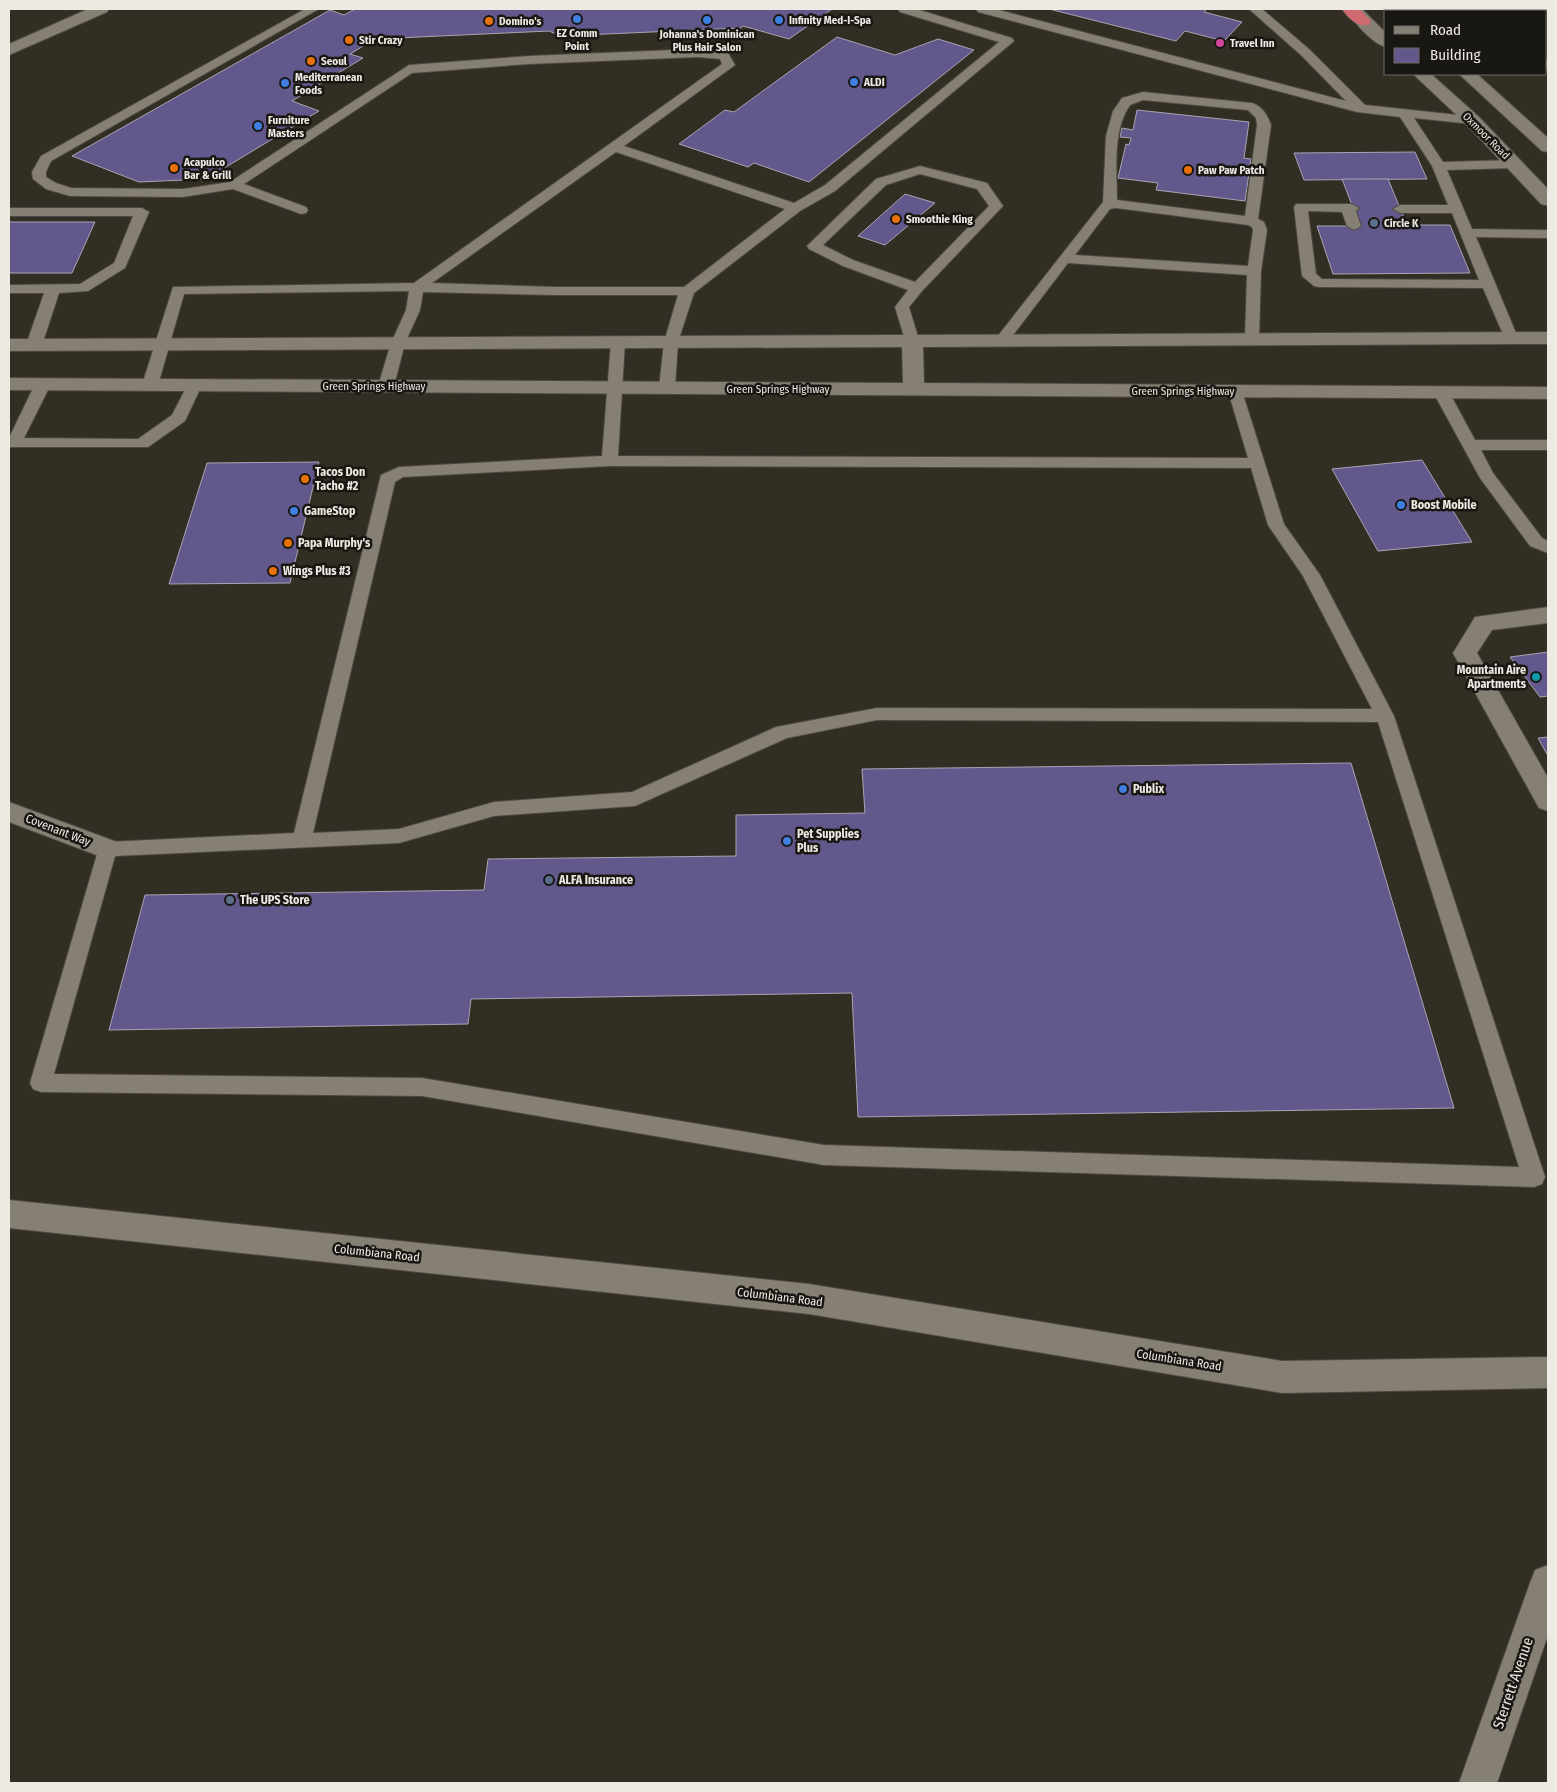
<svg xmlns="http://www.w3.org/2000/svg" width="1557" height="1792" font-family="'Fira Sans Condensed',sans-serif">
<rect width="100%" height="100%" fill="#332e24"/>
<g fill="#63588c" stroke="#a7a5b1">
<path d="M355,9H832L789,39L743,26L741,28L561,36L549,31L375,39L350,54L363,58L292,101L319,111L206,179L139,182L72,156L330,10L344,15Z"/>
<path d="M1049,9H1207L1204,12L1242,22L1224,41L1185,31L1176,41Z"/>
<path d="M837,37L895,55L938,39L974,50L809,182L754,163L748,167L679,144L725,110L734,112Z"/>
<path d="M1137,110L1249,122L1244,158L1251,159L1245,201L1156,190L1158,183L1118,178L1126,144L1129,145L1131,138L1120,137L1122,128L1133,130Z"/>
<path d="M1415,152L1427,179L1304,180L1294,153Z"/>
<path d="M1342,179H1388L1407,225H1450L1470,273L1333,274L1317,226H1360Z"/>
<path d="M905,194L935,203L885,245L858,236Z"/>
<path d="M9,222H95L72,273H9Z"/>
<path d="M1422,460L1472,542L1378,551L1332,469Z"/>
<path d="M319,462L290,583L169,584L207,463Z"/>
<path d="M1548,652V696L1540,697L1510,657Z"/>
<path d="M1548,737V756L1538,738Z"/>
<path d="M1351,763L1454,1108L858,1117L852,993L471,999L468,1024L109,1030L145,895L484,890L488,859L736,856V815L865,813L862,769Z"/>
</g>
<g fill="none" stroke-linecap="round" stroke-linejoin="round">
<defs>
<g id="lane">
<path d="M305,9H319L51,161L46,172V177L56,183L71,188L183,189L230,182L409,65L529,56L698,49L728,53L735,65L624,146L794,203L825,185L999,42L900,12L898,9H916L1012,38L1014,41L835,191L800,211L694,293L678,342L675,388L672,391H662L659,388L664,342L678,295H555L423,292L420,310L405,343L394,386L391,389H381L378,386L391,343L406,310L409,291L184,294L158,385L155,388H145L142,385L173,287L414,283L722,64L720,59L698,57L529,64L412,73L244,184L306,207L308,210L306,213L301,214L233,189L183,197L70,196L46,189L33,179L32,172L41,156ZM616,152L785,209L684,287H555L432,283Z"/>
<path d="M976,9H995L1346,101L1302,56L1249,9H1262L1310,50L1365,105L1477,117L1478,120L1477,123L1472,124L1414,118L1443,162L1514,160L1521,164L1514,168L1447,170L1472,229L1548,230V238L1476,237L1518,338L1516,341H1506L1483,288L1319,287L1314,286L1302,276L1294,207L1296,204H1352L1359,208L1356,211L1361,226L1354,230L1347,226L1342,212L1308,211L1316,274L1322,279L1479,280L1452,213H1400L1393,209L1400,205H1448L1432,166L1400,117L1357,112L978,12Z"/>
<path d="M1516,9H1533L1531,11H1514Z"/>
<path d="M1546,59L1548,60V70L1546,69Z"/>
<path d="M1143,92L1252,103C1262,106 1268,116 1271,125L1258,219L1264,222L1267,230L1261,271L1259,338L1257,341H1247L1245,338L1247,275L1068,263L1007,343H997L995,340L997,337L1103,202L1106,136L1113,111L1122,98ZM1143,100L1248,110L1256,118L1257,125L1245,216L1117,200C1117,170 1112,131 1130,105ZM1116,208L1248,225L1252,227L1253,230L1248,266L1075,255L1110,209Z"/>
<path d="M920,166L987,183L1003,206L922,291L909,307L919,340L917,343H907L905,340L895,307L908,290L843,266L809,249L807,246L876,179ZM920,174L977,189L989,206L915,282L853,260L823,245L886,185Z"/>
<path d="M9,208H142L149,212L125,268L88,291L59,293L42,345L39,348H29L26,345L44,293H9V285L80,284L114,263L133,216H9Z"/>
<path d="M618,338L623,339L625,342L618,456L1248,458L1228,391L1231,388H1241L1284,524L1320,575L1394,716L1545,1177L1542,1184L1534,1187L824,1165L422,1096L41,1092L33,1089L30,1083L100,844L107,842L294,833L381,475L399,467L602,456L611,342L613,339ZM610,466L1251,468L1268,525L1303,576L1372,709L877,708L776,727L632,792L494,802L399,829L313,833L395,482L403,477ZM877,720L1378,722L1519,1167L824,1145L422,1078L54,1074L115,856L399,843L494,816L635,806L787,738Z"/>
<path d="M43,379L48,381L51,384L24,438L138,439L172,415L189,382H199L202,385L185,421L148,447H9V438L35,384L38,381Z"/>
<path d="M1441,387L1446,389L1449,392L1475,440H1548V450H1481L1493,473L1542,538L1548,541V553L1530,546L1480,478L1433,392L1436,389Z"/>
</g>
<g id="street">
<path d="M88,9H109L107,12L9,55V44Z"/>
<path d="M1548,607V623L1492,630L1477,653L1548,778V811L1539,808L1453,653L1475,617Z"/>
<path d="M9,802L117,842L120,849L117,856L107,859L9,822Z"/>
<path d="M9,1200L809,1284L1282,1361L1548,1357V1388L1282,1393L809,1314L9,1228Z"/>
<path d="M1548,1565V1635L1497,1783H1459L1530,1583L1535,1570Z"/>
</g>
<g id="secondary">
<path d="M1345,9H1362L1386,33V47C1372,44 1353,21 1345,9Z"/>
<path d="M1411,9H1427L1428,11H1412Z"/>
<path d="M1413,74H1431L1478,116L1548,189V206L1541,204L1466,124Z"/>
<path d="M1459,74H1477L1548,138V152L1542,151Z"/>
<path d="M1548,332V344L923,347L924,383L1548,387V399L9,390V378L903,383L902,347L9,351V339Z"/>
</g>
<path id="highway" d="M1342,9H1359L1371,21L1369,25C1357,27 1348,18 1342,9Z"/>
</defs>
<use href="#lane" stroke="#4d4940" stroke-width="2"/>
<use href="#street" stroke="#4d4940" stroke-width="2"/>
<use href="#secondary" stroke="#4d4940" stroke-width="2"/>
<use href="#highway" stroke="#4d4940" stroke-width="2"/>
<use href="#lane" fill="#857f74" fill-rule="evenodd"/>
<use href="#street" fill="#857f74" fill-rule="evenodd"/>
<use href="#secondary" fill="#857f74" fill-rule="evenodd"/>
<use href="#highway" fill="#ce6a70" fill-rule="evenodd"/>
</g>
<g fill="#3f7fe0" stroke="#191712" stroke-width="2">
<circle cx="577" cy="19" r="5"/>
<circle cx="707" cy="20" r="5"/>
<circle cx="779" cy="20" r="5"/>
<circle cx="854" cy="82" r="5"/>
<circle cx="285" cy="83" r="5"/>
<circle cx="258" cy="126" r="5"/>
<circle cx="1401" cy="505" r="5"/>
<circle cx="294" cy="511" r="5"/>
<circle cx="1123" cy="789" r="5"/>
<circle cx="787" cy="841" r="5"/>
</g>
<g fill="#e8710a" stroke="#191712" stroke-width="2">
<circle cx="489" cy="21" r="5"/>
<circle cx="349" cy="40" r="5"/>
<circle cx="311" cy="61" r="5"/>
<circle cx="174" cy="168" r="5"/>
<circle cx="1188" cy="170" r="5"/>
<circle cx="896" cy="219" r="5"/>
<circle cx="305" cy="479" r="5"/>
<circle cx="288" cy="543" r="5"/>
<circle cx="273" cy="571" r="5"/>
</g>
<circle fill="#d1479c" stroke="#191712" stroke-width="2" cx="1220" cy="43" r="5"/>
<g fill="#5c6f8a" stroke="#191712" stroke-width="2">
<circle cx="1374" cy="223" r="5"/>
<circle cx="549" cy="880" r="5"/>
<circle cx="230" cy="900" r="5"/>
</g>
<circle fill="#0f9aa8" stroke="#191712" stroke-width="2" cx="1536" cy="677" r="5"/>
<g text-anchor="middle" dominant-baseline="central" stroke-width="5" stroke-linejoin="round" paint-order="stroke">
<g font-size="11" font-weight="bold" fill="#ede9e3" stroke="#191712" text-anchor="start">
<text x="789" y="20">Infinity Med-I-Spa</text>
<text x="499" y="21">Domino's</text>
<text x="577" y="33" text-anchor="middle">EZ Comm<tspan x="577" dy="13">Point</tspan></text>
<text x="707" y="34" text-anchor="middle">Johanna's Dominican<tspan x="707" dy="13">Plus Hair Salon</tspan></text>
<text x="359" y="40">Stir Crazy</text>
<text x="1230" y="43">Travel Inn</text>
<text x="321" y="61">Seoul</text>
<text x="295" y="77">Mediterranean<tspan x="295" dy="13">Foods</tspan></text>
<text x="864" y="82">ALDI</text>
<text x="268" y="120">Furniture<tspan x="268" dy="13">Masters</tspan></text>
<text x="184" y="162">Acapulco<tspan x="184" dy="13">Bar &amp; Grill</tspan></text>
<text x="1198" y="170">Paw Paw Patch</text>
<text x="906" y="219">Smoothie King</text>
<text x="1384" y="223">Circle K</text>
</g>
<g font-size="11" fill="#ede9e3" stroke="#191712">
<text transform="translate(1486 136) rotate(45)">Oxmoor Road</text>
<text x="374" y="386">Green Springs Highway</text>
<text x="778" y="389">Green Springs Highway</text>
<text x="1183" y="391">Green Springs Highway</text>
</g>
<g font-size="12" font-weight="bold" fill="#ede9e3" stroke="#191712" text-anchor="start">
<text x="315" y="472">Tacos Don<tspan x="315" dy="14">Tacho #2</tspan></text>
<text x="1411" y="505">Boost Mobile</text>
<text x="304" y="511">GameStop</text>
<text x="298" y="543">Papa Murphy's</text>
<text x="283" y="571">Wings Plus #3</text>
<text x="1526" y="670" text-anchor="end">Mountain Aire<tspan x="1526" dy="14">Apartments</tspan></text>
<text x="1133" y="789">Publix</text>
<text x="797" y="834">Pet Supplies<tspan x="797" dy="14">Plus</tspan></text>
<text x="559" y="880">ALFA Insurance</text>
<text x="240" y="900">The UPS Store</text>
</g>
<g font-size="12" fill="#ede9e3" stroke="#191712">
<text transform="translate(58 830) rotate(21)">Covenant Way</text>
<text transform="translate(377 1253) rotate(6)">Columbiana Road</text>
<text transform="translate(780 1297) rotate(7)">Columbiana Road</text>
<text transform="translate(1179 1360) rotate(9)">Columbiana Road</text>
</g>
<g font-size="15" fill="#ede9e3" stroke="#191712">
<text transform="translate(1513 1683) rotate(-71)">Sterrett Avenue</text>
</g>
</g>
<rect width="1557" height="1792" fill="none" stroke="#ede9e3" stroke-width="20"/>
<rect x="1384" y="10" width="162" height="65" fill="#191712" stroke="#6e6b66"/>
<rect x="1394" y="26" width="25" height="8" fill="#857f74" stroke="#6e6b66"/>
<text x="1430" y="35" font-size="15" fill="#ede9e3">Road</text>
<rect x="1394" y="48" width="25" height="15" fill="#63588c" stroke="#6e6b66"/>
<text x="1430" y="60" font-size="15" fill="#ede9e3">Building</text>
</svg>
